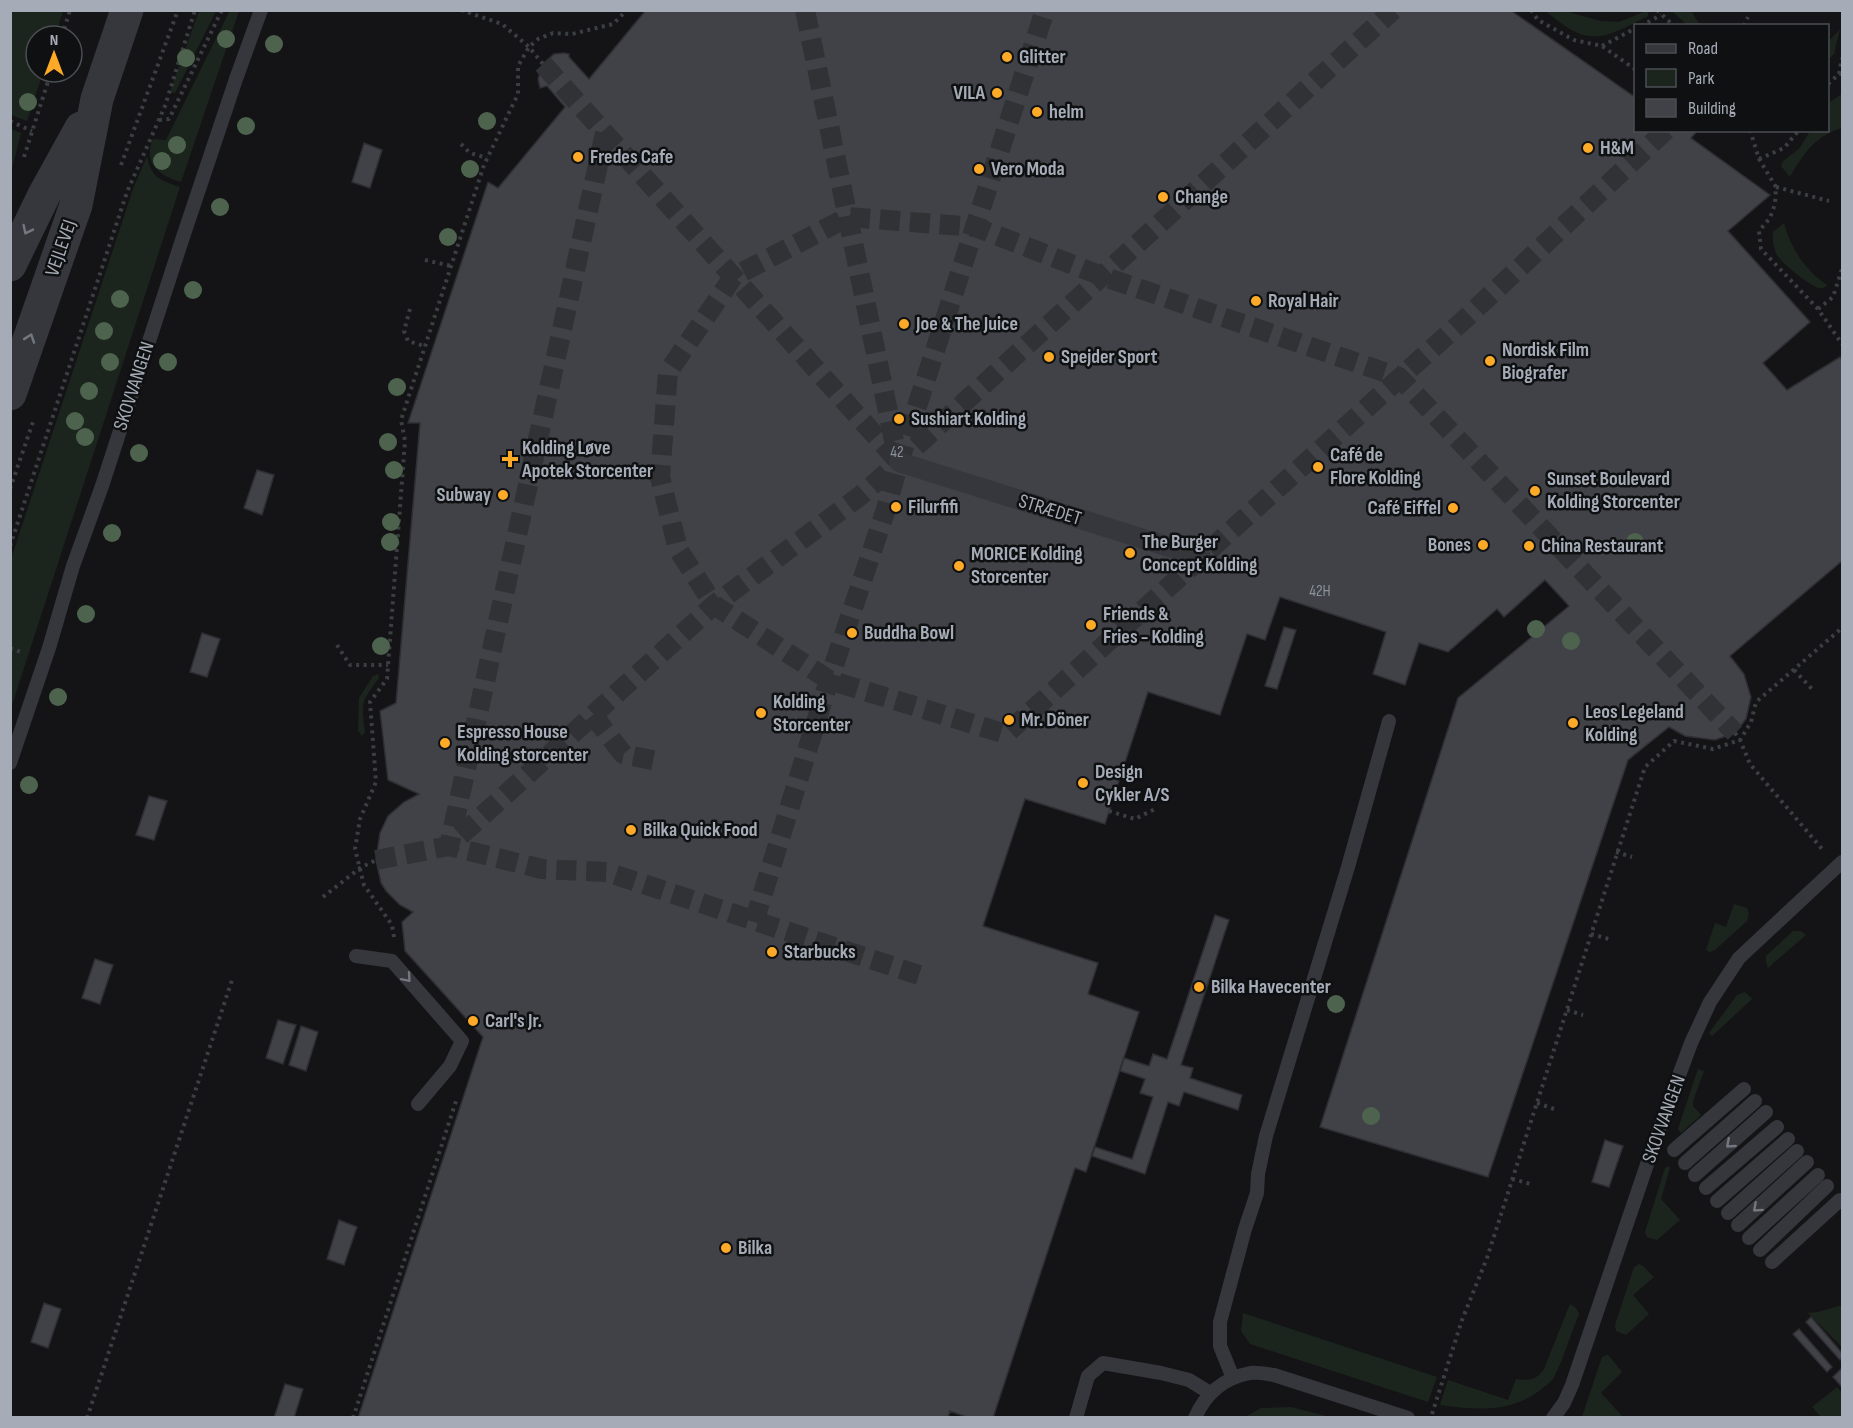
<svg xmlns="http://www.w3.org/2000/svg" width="1853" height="1428" font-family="'Sofia Sans Condensed',sans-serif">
<rect width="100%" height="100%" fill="#141416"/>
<g fill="#1c251d">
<path d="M11,10L63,11L55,36H36V72H43L27,121L11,115Z"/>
<path d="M230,10L239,11L181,182C160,176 142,163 153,139L166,140Z"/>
<path d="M199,11H216L175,93L170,92Z"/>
<path d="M1546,11H1565L1601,21L1619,22L1646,11H1648V16C1602,40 1588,48 1546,11Z"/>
<path d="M1672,11H1691L1700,25H1687Z"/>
<path d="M1840,29L1834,54L1828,60V42Z"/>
<path d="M1842,94V128C1816,135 1803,154 1790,177L1781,166L1783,161L1799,149L1810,131L1828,130V103Z"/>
<path d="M11,129L21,133L11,172L10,129Z"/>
<path d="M147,156C151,178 160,180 180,187L11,708V559L133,189Z"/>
<path d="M1784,223C1791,249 1805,270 1827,285C1824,288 1823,289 1819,288C1810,286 1786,266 1780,259C1774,253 1772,240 1773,232Z"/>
<path d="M378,674L379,678C361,703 361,700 365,732L362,736L358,731L359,698L373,676Z"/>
<path d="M1734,904L1747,908L1749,914L1747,921L1715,950L1710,952L1706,950L1715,923L1726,927Z"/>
<path d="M1793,931H1801L1806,935L1768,968L1766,962V956Z"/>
<path d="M1745,992L1752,999L1712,1036L1709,1033L1737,995Z"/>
<path d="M1698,1069L1704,1071L1693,1101V1106L1701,1115L1681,1133L1678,1129Z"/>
<path d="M1668,1166L1670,1168L1661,1199L1680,1220L1657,1240L1647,1237L1645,1232L1665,1168Z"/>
<path d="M1639,1264L1643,1266L1654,1277L1633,1295L1649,1314L1626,1335L1616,1331L1615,1325L1634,1267Z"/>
<path d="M1570,1304L1576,1308L1579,1314C1571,1333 1563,1361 1553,1379C1549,1384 1543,1387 1539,1391C1510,1413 1474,1410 1440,1405L1448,1380L1508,1400L1516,1379C1530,1381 1536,1380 1544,1369Z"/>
<path d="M1842,1305V1347L1808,1313L1818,1312Z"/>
<path d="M1243,1313L1437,1377L1428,1402L1250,1344L1241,1331Z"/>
<path d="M1607,1355L1609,1356L1622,1372L1601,1393L1623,1417H1582L1602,1357Z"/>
<path d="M1837,1387L1842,1393V1417H1821L1812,1407Z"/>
<path d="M1291,1407L1330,1417H1245L1261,1408Z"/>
</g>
<g fill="#404247" stroke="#2e2e33" stroke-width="1.5">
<path d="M646,10H1510L1636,98V130H1698L1691,138L1770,195L1728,231L1810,322L1763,363L1787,390L1840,357L1842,360V561L1730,656L1744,674L1751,697L1746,719L1735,733L1715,740L1685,736L1669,727L1628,760L1488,1177L1320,1127L1458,698L1569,606L1545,580L1504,617L1497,609L1448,652L1419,643L1405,685L1373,674L1386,632L1280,597L1265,640L1247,634L1220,715L1148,692L1105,824L1025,799L983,926L1098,963L1088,994L1139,1012L1086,1172L1075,1168L993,1418H969L950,1411L948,1418H358L483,1037L405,951L402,922L413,912L400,905L386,891L381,883L376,860L380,833L388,816L404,802L419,794L388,780L380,711L396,703L420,423H408L488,182L498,188L565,107L547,86L540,88L538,79L543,64L554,54L564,53L569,54V57L589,79Z"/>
<path d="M364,143L382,150L370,188L352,182Z"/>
<path d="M257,470L274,475L262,515L244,508Z"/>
<path d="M1284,627L1296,630L1277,689L1265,686Z"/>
<path d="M202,633L220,639L207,677L190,672Z"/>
<path d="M149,796L167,801L154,840L136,835Z"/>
<path d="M1215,915L1229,920L1181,1065L1193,1068L1190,1078L1242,1095L1238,1110L1184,1092L1179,1106L1168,1102L1145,1174L1092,1156L1095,1147L1132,1159L1153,1097L1140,1093L1145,1079L1120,1071L1124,1058L1149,1066L1153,1054L1167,1059Z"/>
<path d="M95,959L113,965L100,1004L82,998Z"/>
<path d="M278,1020L296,1025L283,1064L266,1058Z"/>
<path d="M301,1026L318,1032L306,1071L289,1065Z"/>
<path d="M1605,1140L1623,1146L1609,1187L1592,1182Z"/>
<path d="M339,1220L357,1227L344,1265L327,1259Z"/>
<path d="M44,1303L61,1309L48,1348L31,1342Z"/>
<path d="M1811,1317L1842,1353V1358L1840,1360L1806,1322Z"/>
<path d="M1799,1329L1832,1367L1827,1372L1793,1334Z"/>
<path d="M1842,1368V1387L1833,1377Z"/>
<path d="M285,1384L303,1389L294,1418H274Z"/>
</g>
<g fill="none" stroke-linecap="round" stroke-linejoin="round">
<g stroke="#313236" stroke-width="20" stroke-dasharray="20 10" stroke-linecap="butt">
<path d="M805,10L898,460"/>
<path d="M543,64L899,462"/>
<path d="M1666,130L1466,318L1006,734L829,680L714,605L678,549L660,477L668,372L733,277L848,217L975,227L1102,276L1399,377L1735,733"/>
<path d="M605,133L449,846L542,869L607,872L919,975"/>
<path d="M593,715L623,754L657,761"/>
<path d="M376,860L449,846L714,605L860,496L899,462L1393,10"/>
<path d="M754,922L829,680L886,509L899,462L1045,10"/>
</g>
<g stroke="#3b3e43" stroke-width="4" stroke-dasharray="3 4.5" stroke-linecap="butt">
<path d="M461,10L502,24L529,47L543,64"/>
<path d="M1531,10L1538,20L1574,40L1602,46L1636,70"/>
<path d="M1657,10L1674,26"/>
<path d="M1641,26L1661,15"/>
<path d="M1744,26L1748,17"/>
<path d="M62,36L70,10"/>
<path d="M1602,46L1636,28"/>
<path d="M1839,74L1842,58"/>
<path d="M1828,84L1839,74H1842"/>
<path d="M159,120L169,119L222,10"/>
<path d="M10,121L32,131"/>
<path d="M1750,130L1759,159L1776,187L1775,204L1770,218L1759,231L1761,249L1818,309L1842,344"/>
<path d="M461,144L470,153L487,158"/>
<path d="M24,157L51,72"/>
<path d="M1759,159L1784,148L1799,130"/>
<path d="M121,165L178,10"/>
<path d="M1776,187L1829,201"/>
<path d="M425,260L451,266"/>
<path d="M410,309L404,331L408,341L424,346"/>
<path d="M1818,309L1833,297L1842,269"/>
<path d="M10,489L34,419"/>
<path d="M10,546L127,192L165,106L195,10"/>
<path d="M337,645L350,665H388"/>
<path d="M10,648L24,653"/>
<path d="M1794,670L1812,689"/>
<path d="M1735,733L1740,740L1750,764L1822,849"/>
<path d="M1109,811L1135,819L1157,808"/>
<path d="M1616,852L1632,857"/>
<path d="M323,897L360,868L376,860"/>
<path d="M1591,934L1609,939"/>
<path d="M394,937L392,925L364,885L355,849L360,819L376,782L370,702L387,679L405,441L401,420L484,165L518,94V66L529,47L538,39L553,33L572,34L613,24L627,10"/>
<path d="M1567,1010L1583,1015"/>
<path d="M1537,1103L1554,1109"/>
<path d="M1512,1179L1531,1184"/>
<path d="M1432,1414L1462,1320L1487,1258L1645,767L1674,741L1713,749L1740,740L1751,722L1756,702L1842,628"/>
<path d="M87,1418L232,980"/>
<path d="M353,1418L457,1098"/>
</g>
<g stroke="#35373c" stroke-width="14">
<path d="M10,763L49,648L73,566L102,486L182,240L236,79L261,10"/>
<path d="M356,956L392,961L462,1041L450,1066L418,1104"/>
<path d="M1674,1150L1744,1089"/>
<path d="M1685,1163L1755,1101"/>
<path d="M1695,1175L1766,1112"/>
<path d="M1706,1188L1777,1127"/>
<path d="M1717,1201L1788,1139"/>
<path d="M1728,1213L1797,1151"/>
<path d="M1738,1225L1807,1162"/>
<path d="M1749,1238L1818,1175"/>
<path d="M1760,1250L1827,1186"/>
<path d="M1772,1262L1840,1200"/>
<path d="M1233,1378L1220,1346V1322L1245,1229L1257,1193L1258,1174L1266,1136L1348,867L1389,721"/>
<path d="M1076,1418L1088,1376L1103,1363L1161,1373L1189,1380L1210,1393"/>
<path d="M1195,1418C1205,1394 1224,1378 1250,1373C1258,1372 1267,1374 1274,1375L1408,1418"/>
<path d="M1553,1418L1564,1403L1572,1385L1656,1138L1691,1043L1710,1002L1739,958L1842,862"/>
</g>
<path stroke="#35373c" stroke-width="20" d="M899,462L1201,557"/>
<g stroke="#35373c" stroke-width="33">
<path d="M10,265L44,195L81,128"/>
<path d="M10,394L76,205L97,99L127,10"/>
</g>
</g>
<g fill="#4d634e">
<circle cx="226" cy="39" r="9"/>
<circle cx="274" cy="44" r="9"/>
<circle cx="186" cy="58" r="9"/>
<circle cx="28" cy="102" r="9"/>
<circle cx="487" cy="121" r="9"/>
<circle cx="246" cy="126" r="9"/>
<circle cx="177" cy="145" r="9"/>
<circle cx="162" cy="161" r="9"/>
<circle cx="470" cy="169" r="9"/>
<circle cx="220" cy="207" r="9"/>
<circle cx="448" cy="237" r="9"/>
<circle cx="193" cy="290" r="9"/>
<circle cx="120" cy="299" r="9"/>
<circle cx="104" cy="331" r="9"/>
<circle cx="110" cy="362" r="9"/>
<circle cx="168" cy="362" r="9"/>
<circle cx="397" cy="387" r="9"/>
<circle cx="89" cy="391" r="9"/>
<circle cx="75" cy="421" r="9"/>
<circle cx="85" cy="437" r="9"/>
<circle cx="388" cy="442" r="9"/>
<circle cx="139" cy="453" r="9"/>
<circle cx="394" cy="470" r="9"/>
<circle cx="391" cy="522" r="9"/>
<circle cx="112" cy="533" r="9"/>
<circle cx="390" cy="542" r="9"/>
<circle cx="1635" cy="542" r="9"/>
<circle cx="86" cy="614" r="9"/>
<circle cx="1536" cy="629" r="9"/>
<circle cx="1571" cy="641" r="9"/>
<circle cx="381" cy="646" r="9"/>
<circle cx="58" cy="697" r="9"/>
<circle cx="29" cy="785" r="9"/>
<circle cx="1336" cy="1004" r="9"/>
<circle cx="1371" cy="1116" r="9"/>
</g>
<defs><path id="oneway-chevron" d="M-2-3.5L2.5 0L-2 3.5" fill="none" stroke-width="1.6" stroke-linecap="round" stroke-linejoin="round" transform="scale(1.5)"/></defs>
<g stroke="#737780">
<use href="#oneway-chevron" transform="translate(27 230) rotate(116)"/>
<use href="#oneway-chevron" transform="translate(30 338) rotate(-71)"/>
<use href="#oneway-chevron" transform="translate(407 978) rotate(49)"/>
<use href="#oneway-chevron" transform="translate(1730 1144) rotate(139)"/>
<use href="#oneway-chevron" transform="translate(1757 1208) rotate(138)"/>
</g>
<g fill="#fcaa27" stroke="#0f1011" stroke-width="2">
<circle cx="1007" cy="57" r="6"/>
<circle cx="997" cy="93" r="6"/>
<circle cx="1037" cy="112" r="6"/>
<circle cx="1588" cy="148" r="6"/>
<circle cx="578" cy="157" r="6"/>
<circle cx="979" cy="169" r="6"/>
<circle cx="1163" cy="197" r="6"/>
<circle cx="1256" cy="301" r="6"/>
<circle cx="904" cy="324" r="6"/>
<circle cx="1049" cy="357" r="6"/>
<circle cx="1490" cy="361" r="6"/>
<circle cx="899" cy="419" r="6"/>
<path d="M507 450h6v6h6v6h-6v6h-6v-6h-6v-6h6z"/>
<circle cx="1318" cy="467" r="6"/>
<circle cx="1535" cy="491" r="6"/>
<circle cx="503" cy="495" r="6"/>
<circle cx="896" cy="507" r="6"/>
<circle cx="1453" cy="508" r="6"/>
<circle cx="1483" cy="545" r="6"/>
<circle cx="1529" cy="546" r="6"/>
<circle cx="1130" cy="553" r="6"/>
<circle cx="959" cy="566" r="6"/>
<circle cx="1091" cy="625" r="6"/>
<circle cx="852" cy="633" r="6"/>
<circle cx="761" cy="713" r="6"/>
<circle cx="1009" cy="720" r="6"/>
<circle cx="1573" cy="723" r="6"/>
<circle cx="445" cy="743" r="6"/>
<circle cx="1083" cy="783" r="6"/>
<circle cx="631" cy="830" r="6"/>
<circle cx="772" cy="952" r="6"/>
<circle cx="1199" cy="987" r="6"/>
<circle cx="473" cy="1021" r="6"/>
<circle cx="726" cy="1248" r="6"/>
</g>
<g text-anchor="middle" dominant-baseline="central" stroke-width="5" stroke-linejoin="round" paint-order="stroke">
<g font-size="16" fill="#8c929b">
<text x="897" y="452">42</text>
<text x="1320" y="591">42H</text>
</g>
<g font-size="20" font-weight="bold" fill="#a5acb7" stroke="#0f1011" text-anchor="start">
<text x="1019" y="57">Glitter</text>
<text x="985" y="93" text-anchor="end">VILA</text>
<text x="1049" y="112">helm</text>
<text x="1600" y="148">H&amp;M</text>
<text x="590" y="157">Fredes Cafe</text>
<text x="991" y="169">Vero Moda</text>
<text x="1175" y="197">Change</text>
<text x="1268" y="301">Royal Hair</text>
<text x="916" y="324">Joe &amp; The Juice</text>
<text x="1502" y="350">Nordisk Film<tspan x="1502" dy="23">Biografer</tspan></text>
<text x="1061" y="357">Spejder Sport</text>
<text x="911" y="419">Sushiart Kolding</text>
<text x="522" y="448">Kolding Løve<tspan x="522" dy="23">Apotek Storcenter</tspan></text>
<text x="1330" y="455">Café de<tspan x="1330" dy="23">Flore Kolding</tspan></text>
<text x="1547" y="479">Sunset Boulevard<tspan x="1547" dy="23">Kolding Storcenter</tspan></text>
<text x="491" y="495" text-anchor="end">Subway</text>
<text x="908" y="507">Filurfifi</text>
<text x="1441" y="508" text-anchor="end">Café Eiffel</text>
<text x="1142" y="542">The Burger<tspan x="1142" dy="23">Concept Kolding</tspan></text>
<text x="1471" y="545" text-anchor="end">Bones</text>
<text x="1541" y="546">China Restaurant</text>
<text x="971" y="554">MORICE Kolding<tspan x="971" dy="23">Storcenter</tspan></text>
<text x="1103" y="614">Friends &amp;<tspan x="1103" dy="23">Fries - Kolding</tspan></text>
<text x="864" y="633">Buddha Bowl</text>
<text x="773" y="702">Kolding<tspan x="773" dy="23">Storcenter</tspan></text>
<text x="1585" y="712">Leos Legeland<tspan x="1585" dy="23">Kolding</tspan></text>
<text x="1021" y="720">Mr. Döner</text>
<text x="457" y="732">Espresso House<tspan x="457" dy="23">Kolding storcenter</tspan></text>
<text x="1095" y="772">Design<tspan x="1095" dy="23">Cykler A/S</tspan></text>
<text x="643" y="830">Bilka Quick Food</text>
<text x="784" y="952">Starbucks</text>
<text x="1211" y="987">Bilka Havecenter</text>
<text x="485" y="1021">Carl's Jr.</text>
<text x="738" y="1248">Bilka</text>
</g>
<g font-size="20" fill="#a5acb7" stroke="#0f1011">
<text transform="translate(61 248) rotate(-71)">VEJLEVEJ</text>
<text transform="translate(134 386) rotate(-72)">SKOVVANGEN</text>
<text transform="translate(1050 510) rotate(17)">STRÆDET</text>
<text transform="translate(1664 1119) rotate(-70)">SKOVVANGEN</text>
</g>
</g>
<rect width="1853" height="1428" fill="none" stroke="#a5acb7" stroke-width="24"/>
<rect x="1634" y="24" width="195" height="108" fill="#0f1011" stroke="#4b4e53" stroke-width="1.5"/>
<rect x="1646" y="44" width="30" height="9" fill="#35373c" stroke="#4b4e53" stroke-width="1.5"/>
<text x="1688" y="54" font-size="18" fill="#a5acb7">Road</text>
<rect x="1646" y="69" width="30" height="18" fill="#1c251d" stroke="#4b4e53" stroke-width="1.5"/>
<text x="1688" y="84" font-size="18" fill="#a5acb7">Park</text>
<rect x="1646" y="99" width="30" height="18" fill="#404247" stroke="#4b4e53" stroke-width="1.5"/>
<text x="1688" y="114" font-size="18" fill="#a5acb7">Building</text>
<g transform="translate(54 54)"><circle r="28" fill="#0f1011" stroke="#4b4e53" stroke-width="1.5"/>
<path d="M0-4.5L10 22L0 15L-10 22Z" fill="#fcaa27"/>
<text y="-9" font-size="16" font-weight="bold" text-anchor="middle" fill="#a5acb7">N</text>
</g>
</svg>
